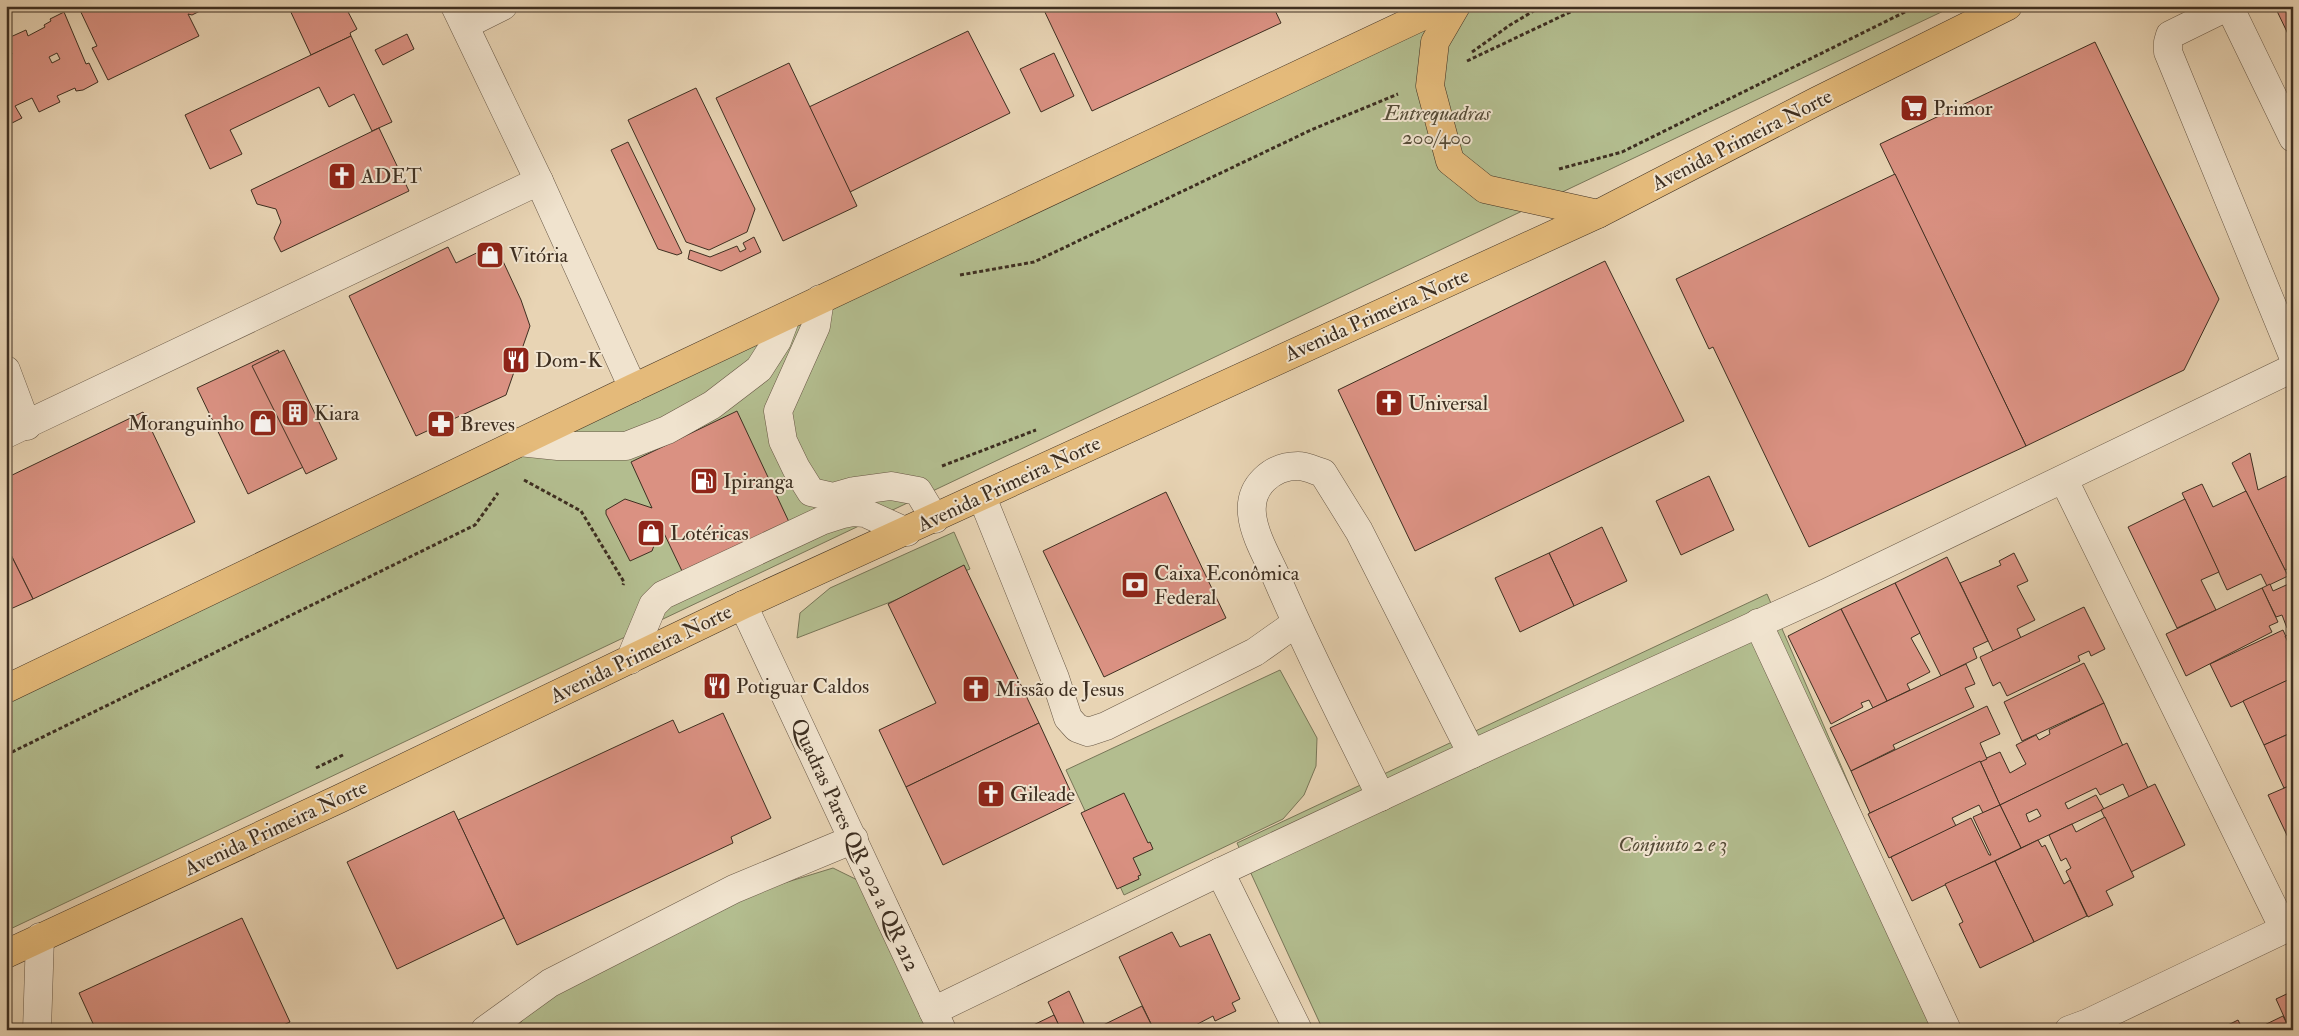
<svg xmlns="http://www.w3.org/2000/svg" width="2299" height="1036" font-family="'IM FELL Double Pica',serif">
<rect width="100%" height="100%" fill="#e8d4b4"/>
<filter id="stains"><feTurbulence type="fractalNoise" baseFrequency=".004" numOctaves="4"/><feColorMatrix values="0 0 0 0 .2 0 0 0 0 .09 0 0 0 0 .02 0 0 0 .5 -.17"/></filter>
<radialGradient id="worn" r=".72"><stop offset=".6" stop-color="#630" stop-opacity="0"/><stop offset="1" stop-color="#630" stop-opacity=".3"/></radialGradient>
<g fill="#b3bd8f" stroke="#787658">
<path d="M1420,6H1954L6,931V681Z"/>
<path d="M954,532L970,569L893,601L797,638L800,613L830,588Z"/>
<path d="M1767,594L1955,1030H1323L1237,843Z"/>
<path d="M1280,670L1317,738L1316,766L1304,795L1283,819L1124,895L1066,770Z"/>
<path d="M833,868L896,899L957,1030H514L536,1005L758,891Z"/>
</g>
<g fill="#da9182" stroke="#3e2f21" fill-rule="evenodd">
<path d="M78,6H210L192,15L188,14L199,36L108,80L92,48L97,46Z"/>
<path d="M288,6H345L357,29L350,33L351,36L311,55Z"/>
<path d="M1042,6H1273L1281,23L1092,111Z"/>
<path d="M2281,6H2293V34L2289,36L2276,9Z"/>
<path d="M64,12L86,64L89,63L98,82L83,90L76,91L75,88L57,96L60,102L39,112L32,98L15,106L22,118L6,126V56L12,54L6,39L26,30L28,36L45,27L44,25L51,21L50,19ZM57,53L60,59L52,63L49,57Z"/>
<path d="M968,31L1010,113L850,192L809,107Z"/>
<path d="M407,34L414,49L383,65L375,50Z"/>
<path d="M351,36L392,122L372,131L354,94L329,107L319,87L230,130L242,154L210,169L185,115Z"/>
<path d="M2095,42L2219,299L2184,370L2026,446L1880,144Z"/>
<path d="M1054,53L1074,96L1041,112L1020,69Z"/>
<path d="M789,63L857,206L783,241L716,98Z"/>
<path d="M696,88L755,209L747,232L709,250L686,242L628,120Z"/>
<path d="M379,128L409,191L281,252L274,238L281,222L276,209L257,204L251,190Z"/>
<path d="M628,142L682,253L677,255L658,249L611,150Z"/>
<path d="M1895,174L2026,446L1809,547L1713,347L1709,349L1676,279Z"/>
<path d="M754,237L761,252L721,271L688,259L690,250L710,257L737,246L740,252L746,249L743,243Z"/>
<path d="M495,244L521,300L530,326L506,395L416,436L349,296L448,247L456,263Z"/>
<path d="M1605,261L1684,421L1415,551L1338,390Z"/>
<path d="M278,350L328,455L248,494L197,388Z"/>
<path d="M284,350L337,459L306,474L252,366Z"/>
<path d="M737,411L789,522L682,571L661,527L652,551L630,561L606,514V510L625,499L652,508L631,462Z"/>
<path d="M143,412L195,522L33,599L6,545V478Z"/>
<path d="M2250,453L2258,490L2293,473V566L2285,570L2232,463Z"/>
<path d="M1709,476L1734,530L1681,555L1656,501Z"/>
<path d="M2202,484L2213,507L2246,491L2288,576L2267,586L2261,574L2227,590L2182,493Z"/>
<path d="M1166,492L1226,618L1104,677L1043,551Z"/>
<path d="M2185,499L2219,572L2201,580L2216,610L2177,628L2128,527Z"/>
<path d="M1602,527L1627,581L1574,606L1549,553Z"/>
<path d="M6,545L33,599L6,611Z"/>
<path d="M1549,553L1574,606L1520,632L1495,578Z"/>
<path d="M2014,553L2028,581L2017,586L2035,620L2017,629L2021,638L1993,651L1960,583L2001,565L1999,561Z"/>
<path d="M1947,557L1988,641L1973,648L1977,658L1941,676L1895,583Z"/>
<path d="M964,565L1039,723L906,787L879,730L936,703L888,604Z"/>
<path d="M2293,582V625L2287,628L2282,615L2276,617L2262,588L2270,584L2273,591Z"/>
<path d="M1895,583L1920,633L1911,638L1930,672L1907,684L1910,690L1887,701L1841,609Z"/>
<path d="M2262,588L2278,622L2269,626L2272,632L2186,676L2166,634Z"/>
<path d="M2084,607L2105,649L2091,656L2089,651L2078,656L2080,661L2007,696L2000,682L1993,686L1980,657Z"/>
<path d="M1841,609L1887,701L1873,708L1869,700L1861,703L1863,707L1831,724L1788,636Z"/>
<path d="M2283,630L2293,652L2290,654L2293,658V678L2231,707L2210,664Z"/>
<path d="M2293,633V652L2285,636Z"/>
<path d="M2084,663L2104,703L2022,741L2004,702Z"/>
<path d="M1966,664L1975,684L1965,688L1974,707L1893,745L1895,749L1851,771L1830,728Z"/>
<path d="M2292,678L2293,732L2264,745L2243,701Z"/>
<path d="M2104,703L2123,746L2000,805L1980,761L2000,752L2010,773L2026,764L2016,745L2036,735L2039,740L2050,734L2049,730Z"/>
<path d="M1987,706L2000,734L1980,743L1987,759L1870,813L1851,771Z"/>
<path d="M723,713L771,818L731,837L733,843L517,945L458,820L673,720L679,733Z"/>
<path d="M1039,723L1075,801L943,865L906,787Z"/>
<path d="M2293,732V784L2284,788L2264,745Z"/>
<path d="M2127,743L2148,788L2129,797L2123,784L2100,795L2096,788L2065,803L2068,809L2096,795L2104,809L2021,848L2000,805ZM2037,809L2041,816L2029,822L2026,814Z"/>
<path d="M1980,761L2000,805L1983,813L1979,805L1952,818L1956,826L1889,858L1868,814Z"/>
<path d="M2155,784L2185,845L2131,872L2101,810Z"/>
<path d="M2289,786L2293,795V848L2268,795Z"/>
<path d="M1124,793L1148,843L1150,842L1153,849L1133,858L1141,875L1138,876L1139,879L1117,889L1081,813Z"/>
<path d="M2000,805L2021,848L1912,901L1891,857L1971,818L1989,855H1991L1973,817Z"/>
<path d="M454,811L504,918L397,969L347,862Z"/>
<path d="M2105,817L2134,877L2106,891L2113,905L2088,917L2066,871L2071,868L2066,858L2061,861L2049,835L2072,824L2076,832Z"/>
<path d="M2038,840L2042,847L2045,845L2064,884L2070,880L2087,916L2034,942L1995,861Z"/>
<path d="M1995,861L2034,942L1980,968L1959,924L1963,922L1945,884Z"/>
<path d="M242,918L290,1022L273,1030H96L79,993Z"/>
<path d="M1172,932L1180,947L1210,934L1240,999L1232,1003L1236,1011L1215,1021L1213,1016L1186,1030H1154L1119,957Z"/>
<path d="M1069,991L1087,1030H1061L1048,1002Z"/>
<path d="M2293,991V1030H2290L2276,999Z"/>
<path d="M1142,1006L1154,1030H1093Z"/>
<path d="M1054,1015L1061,1030H1023Z"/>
<path d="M2283,1016L2290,1030H2254Z"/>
<path d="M2238,1020L2243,1030H2218Z"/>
</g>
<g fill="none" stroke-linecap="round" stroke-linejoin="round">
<defs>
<g id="minor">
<path d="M455,6L539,181L633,388"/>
<path d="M2229,6L2170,35L2168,42V52L2293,356"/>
<path d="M2229,6L2293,138"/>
<path d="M465,25L503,6"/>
<path d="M820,299L816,326L778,411L783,441L796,468L811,492L833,497L854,491L891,486L918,491L935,519"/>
<path d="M6,370L27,426"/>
<path d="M6,434L539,181"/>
<path d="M519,442L558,446H626L667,430L712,405L759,369L777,341L786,317"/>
<path d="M2064,480L2284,929"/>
<path d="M982,497L1055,678L1068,718L1077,728L1088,732L1106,726L1255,652L1296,623"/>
<path d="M743,605L942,1030"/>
<path d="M1758,623L1947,1030"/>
<path d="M630,660L653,605L663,595L821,521L843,514L853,512L865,513L907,532"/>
<path d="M1381,797C1346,725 1309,654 1278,581C1269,560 1254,536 1252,514C1249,486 1272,466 1298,466C1306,466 1316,471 1323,473L1359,531L1472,754"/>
<path d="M1220,872L1298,1030"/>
<path d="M933,1011L1220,872L1472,754L1826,593L2293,368"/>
<path d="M37,1030L40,937"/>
<path d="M485,1030L550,983L734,889L854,839"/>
<path d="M2069,1030L2088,1023L2293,925"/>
</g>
<g id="major">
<path d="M1456,6L1435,42L1430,86L1450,161L1485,189L1598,214"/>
<path d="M6,689L633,388L1444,6"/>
<path d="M6,954L339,799L743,605L1598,214L1817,101L2008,6"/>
</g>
</defs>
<use href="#minor" stroke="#685846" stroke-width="29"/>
<use href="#major" stroke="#3e2f21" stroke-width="29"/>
<g stroke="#3e2f21" stroke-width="3" stroke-dasharray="4 2.5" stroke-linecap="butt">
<path d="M1472,52L1510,25L1542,6"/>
<path d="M1467,61L1583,6"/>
<path d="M1559,169L1622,152L1917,6"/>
<path d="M960,275L1034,262L1311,130L1398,94"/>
<path d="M942,466L1036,430"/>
<path d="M524,480L581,511L624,582L623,585"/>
<path d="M6,755L475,525L498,493"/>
<path d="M316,768L343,755"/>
</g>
<use href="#minor" stroke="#f0e3ce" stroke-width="28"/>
<use href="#major" stroke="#e4ba7a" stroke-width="28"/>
</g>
<defs>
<symbol id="supermarket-square" viewBox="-11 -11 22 22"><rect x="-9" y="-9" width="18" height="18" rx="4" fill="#8f2418" stroke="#f0e3ce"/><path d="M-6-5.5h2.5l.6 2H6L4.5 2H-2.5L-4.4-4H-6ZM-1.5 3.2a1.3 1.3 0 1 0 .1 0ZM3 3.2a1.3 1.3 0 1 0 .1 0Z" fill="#fff"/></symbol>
<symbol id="church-square" viewBox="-11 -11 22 22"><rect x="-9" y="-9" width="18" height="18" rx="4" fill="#8f2418" stroke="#f0e3ce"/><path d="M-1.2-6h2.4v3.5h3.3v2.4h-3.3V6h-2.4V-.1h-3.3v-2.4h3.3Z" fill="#fff"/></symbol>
<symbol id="shop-square" viewBox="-11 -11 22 22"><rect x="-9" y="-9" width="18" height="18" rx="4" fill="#8f2418" stroke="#f0e3ce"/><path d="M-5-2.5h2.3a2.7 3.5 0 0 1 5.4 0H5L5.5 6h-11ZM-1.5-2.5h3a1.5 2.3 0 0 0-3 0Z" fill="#fff"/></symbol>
<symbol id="restaurant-square" viewBox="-11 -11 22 22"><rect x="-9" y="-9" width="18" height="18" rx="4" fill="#8f2418" stroke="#f0e3ce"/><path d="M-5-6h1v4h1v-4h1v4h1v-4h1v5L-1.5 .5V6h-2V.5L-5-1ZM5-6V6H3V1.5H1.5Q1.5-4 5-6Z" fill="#fff"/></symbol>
<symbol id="building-square" viewBox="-11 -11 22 22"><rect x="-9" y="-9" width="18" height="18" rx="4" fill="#8f2418" stroke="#f0e3ce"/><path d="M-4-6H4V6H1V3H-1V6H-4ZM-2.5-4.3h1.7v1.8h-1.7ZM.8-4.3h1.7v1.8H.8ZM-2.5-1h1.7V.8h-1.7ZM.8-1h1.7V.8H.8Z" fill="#fff"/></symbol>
<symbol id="pharmacy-square" viewBox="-11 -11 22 22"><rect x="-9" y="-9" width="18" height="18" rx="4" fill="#8f2418" stroke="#f0e3ce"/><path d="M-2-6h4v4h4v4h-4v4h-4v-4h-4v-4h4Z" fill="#fff"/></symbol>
<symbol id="fuel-square" viewBox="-11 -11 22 22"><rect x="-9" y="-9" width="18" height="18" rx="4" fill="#8f2418" stroke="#f0e3ce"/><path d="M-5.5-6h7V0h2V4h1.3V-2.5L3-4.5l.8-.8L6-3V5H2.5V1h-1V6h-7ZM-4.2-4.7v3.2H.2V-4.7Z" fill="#fff"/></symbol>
<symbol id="bank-square" viewBox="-11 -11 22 22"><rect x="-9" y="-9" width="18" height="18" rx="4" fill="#8f2418" stroke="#f0e3ce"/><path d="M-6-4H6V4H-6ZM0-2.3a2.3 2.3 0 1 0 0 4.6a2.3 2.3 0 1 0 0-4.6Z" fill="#fff"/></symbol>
</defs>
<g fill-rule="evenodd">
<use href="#supermarket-square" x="1898" y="92" width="32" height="32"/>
<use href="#church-square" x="326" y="160" width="32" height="32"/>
<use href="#shop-square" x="474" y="239" width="32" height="32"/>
<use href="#restaurant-square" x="500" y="344" width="32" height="32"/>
<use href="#church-square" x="1373" y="387" width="32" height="32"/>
<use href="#building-square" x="279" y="397" width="32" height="32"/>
<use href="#shop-square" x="247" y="407" width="32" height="32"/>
<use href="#pharmacy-square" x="425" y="408" width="32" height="32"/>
<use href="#fuel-square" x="688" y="465" width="32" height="32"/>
<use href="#shop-square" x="635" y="517" width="32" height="32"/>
<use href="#bank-square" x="1119" y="569" width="32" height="32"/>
<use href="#restaurant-square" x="701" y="670" width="32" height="32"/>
<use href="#church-square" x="960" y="673" width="32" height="32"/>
<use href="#church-square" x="975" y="778" width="32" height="32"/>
</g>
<g text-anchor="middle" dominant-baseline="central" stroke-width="4" stroke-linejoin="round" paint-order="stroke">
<g font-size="21" fill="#3e2f21" stroke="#f0e3ce" text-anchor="start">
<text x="1933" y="108">Primor</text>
<text x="361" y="176">ADET</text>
<text x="509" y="255">Vitória</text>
<text x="535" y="360">Dom-K</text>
<text x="1408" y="403">Universal</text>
<text x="314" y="413">Kiara</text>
<text x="244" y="423" text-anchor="end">Moranguinho</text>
<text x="460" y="424">Breves</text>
<text x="723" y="481">Ipiranga</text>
<text x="670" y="533">Lotéricas</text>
<text x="1154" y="573">Caixa Econômica<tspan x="1154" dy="24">Federal</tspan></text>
<text x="736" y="686">Potiguar Caldos</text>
<text x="995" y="689">Missão de Jesus</text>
<text x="1010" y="794">Gileade</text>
</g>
<g font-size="21" font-style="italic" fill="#554b37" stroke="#f0e3ce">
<text x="1437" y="113">Entrequadras<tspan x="1437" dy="24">200/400</tspan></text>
<text x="1673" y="844">Conjunto 2 e 3</text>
</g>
<g font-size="21" fill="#3e2f21" stroke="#f0e3ce">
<text transform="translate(1742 140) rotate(-27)">Avenida Primeira Norte</text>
<text transform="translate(1377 315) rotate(-24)">Avenida Primeira Norte</text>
<text transform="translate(1009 484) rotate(-25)">Avenida Primeira Norte</text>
<text transform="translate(641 654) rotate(-26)">Avenida Primeira Norte</text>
<text transform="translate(276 828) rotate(-25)">Avenida Primeira Norte</text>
<text transform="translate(855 845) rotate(65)">Quadras Pares QR 202 a QR 212</text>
</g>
</g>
<rect width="2299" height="1036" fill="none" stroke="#e8d4b4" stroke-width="25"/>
<rect x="8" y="8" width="2284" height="1021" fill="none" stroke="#3e2f21" stroke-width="2.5"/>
<rect x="12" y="12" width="2274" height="1011" fill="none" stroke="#3e2f21"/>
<rect width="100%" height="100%" filter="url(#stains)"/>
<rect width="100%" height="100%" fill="url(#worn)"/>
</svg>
